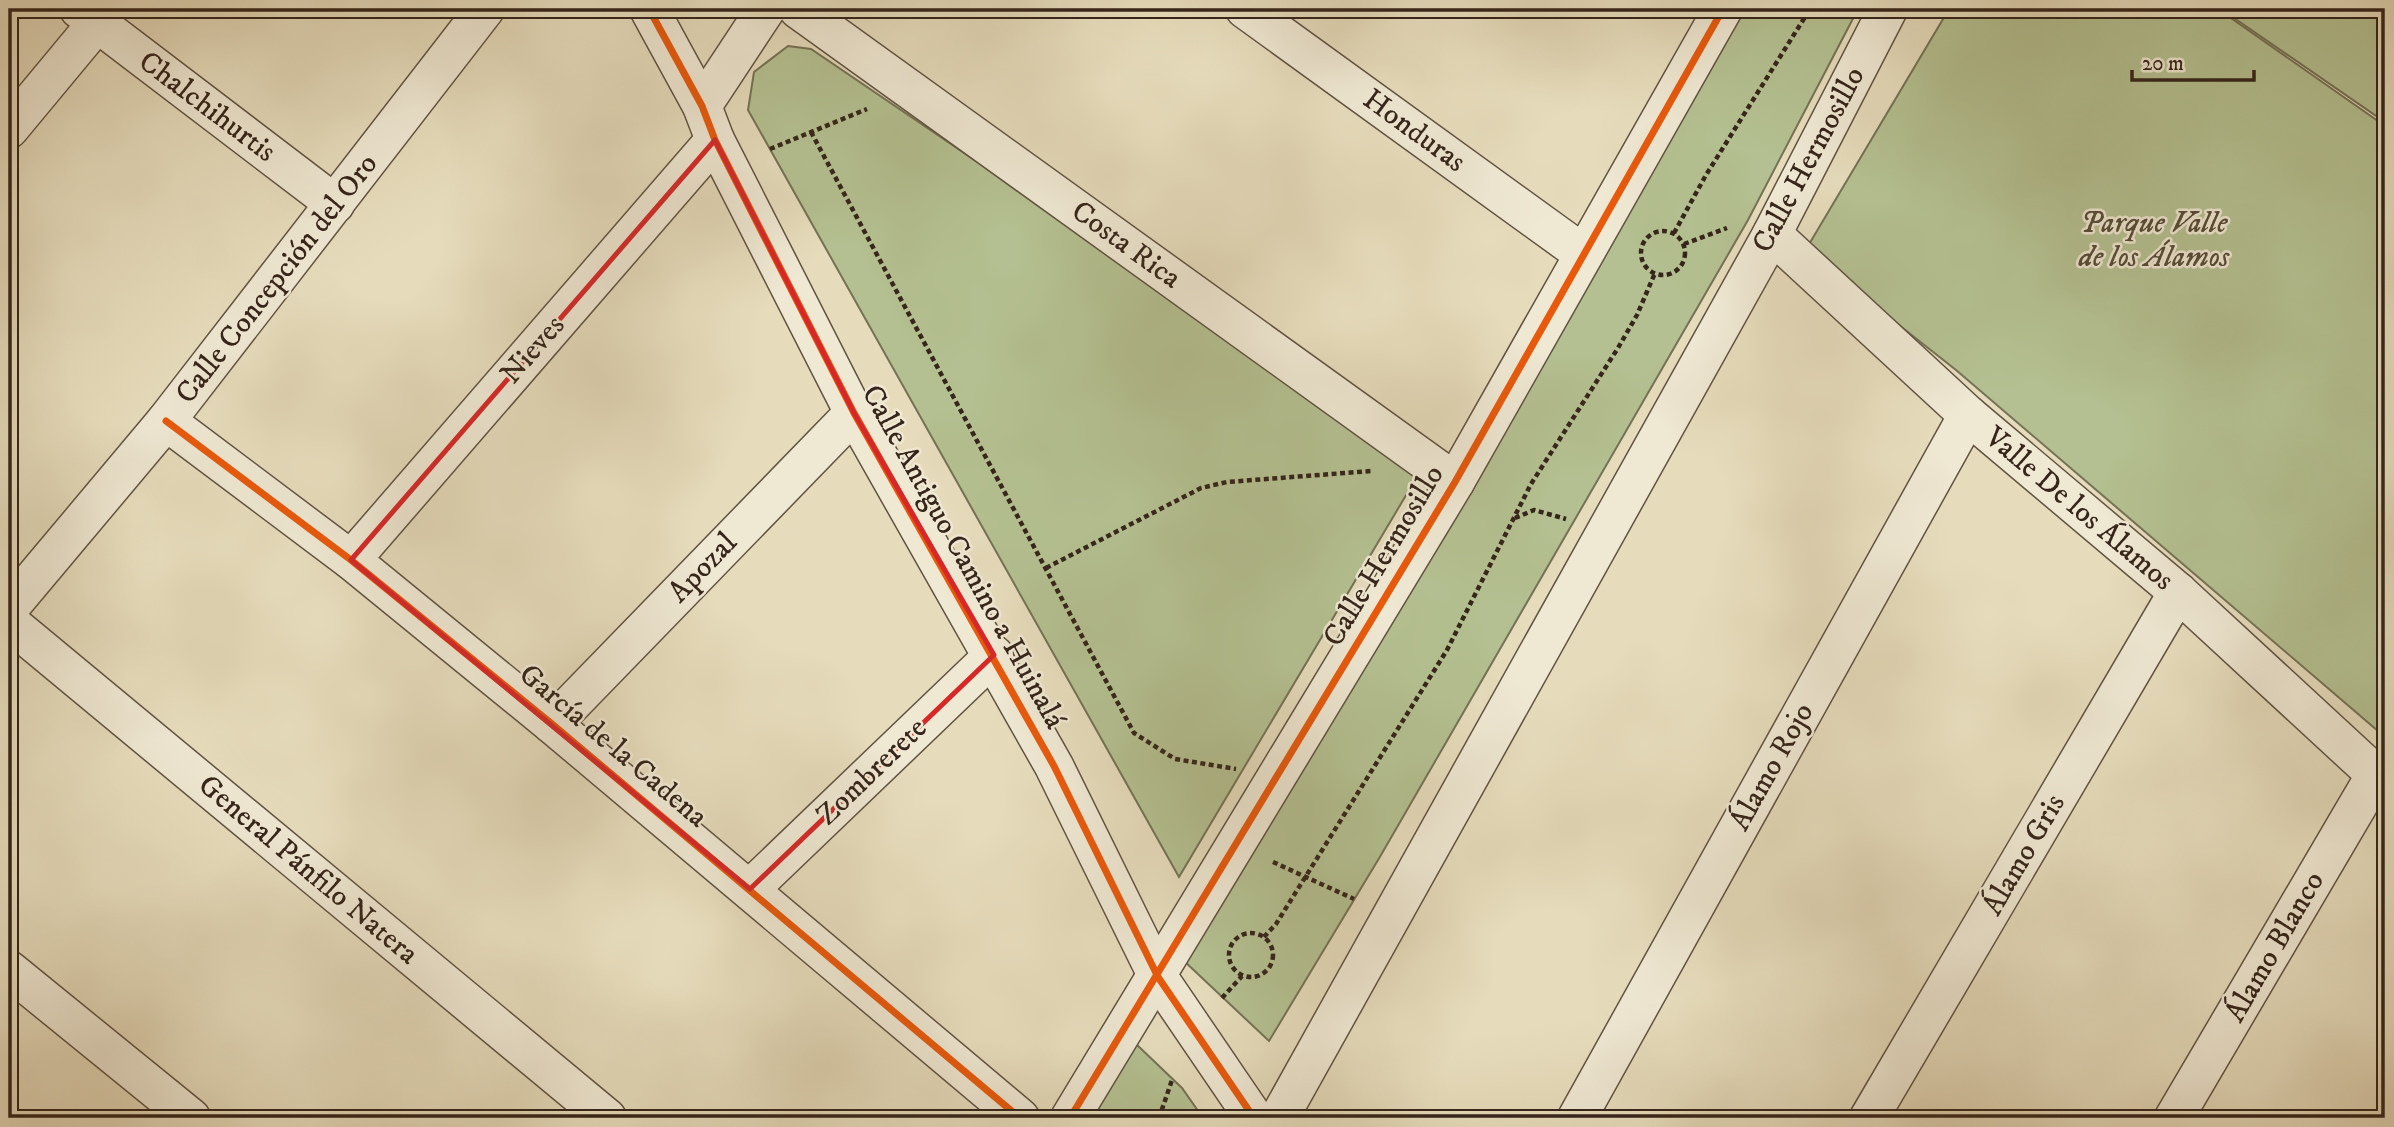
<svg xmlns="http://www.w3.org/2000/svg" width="2394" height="1127" font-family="'IM FELL DW Pica',serif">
<rect width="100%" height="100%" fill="#e6dcbc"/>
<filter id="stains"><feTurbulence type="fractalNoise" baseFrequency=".00286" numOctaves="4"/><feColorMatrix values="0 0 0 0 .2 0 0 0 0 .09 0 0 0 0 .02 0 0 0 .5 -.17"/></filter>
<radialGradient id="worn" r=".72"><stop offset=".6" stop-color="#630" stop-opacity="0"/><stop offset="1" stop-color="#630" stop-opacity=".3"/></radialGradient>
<g fill="#b4c091" stroke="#747256" stroke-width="2">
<path d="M1730,9H1858L1748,220L1381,855L1269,1041L1182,959Z"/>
<path d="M1949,9H2218L2385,126V737L1956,370L1805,251Z"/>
<path d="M2221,9H2385V122Z"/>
<path d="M788,46L811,49L1424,465L1179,877L748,110L754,72Z"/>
<path d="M1135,1043L1182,1088L1203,1118H1083Z"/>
</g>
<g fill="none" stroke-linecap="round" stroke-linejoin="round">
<defs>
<g id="minor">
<path d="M79,9L335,204"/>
<path d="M798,9L1455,482"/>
<path d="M1245,9L1582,253"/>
<path d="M702,106L766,9"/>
<path d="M9,129L97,23"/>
<path d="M1772,234L1968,415L2178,592L2385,783"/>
<path d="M166,421L351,560L552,724L1020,1118"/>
<path d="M351,560L715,140"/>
<path d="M9,608L166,421L485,9"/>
<path d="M9,622L607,1118"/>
<path d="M552,724L854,413"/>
<path d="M750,889L994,655"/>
<path d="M9,970L191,1118"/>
<path d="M1577,1118L1968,415"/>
<path d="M1869,1118L2178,592"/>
<path d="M2174,1118L2375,776"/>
</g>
<g id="tertiary">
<path d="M649,9L702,106L715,140L854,413L1054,766L1158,977L1254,1118"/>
<path d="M1070,1118L1455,482L1723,9"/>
<path d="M1279,1118L1772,234L1888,9"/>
</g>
</defs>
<use href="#minor" stroke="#615342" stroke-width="41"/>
<use href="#tertiary" stroke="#615342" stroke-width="41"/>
<g stroke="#35251a" stroke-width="4.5" stroke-dasharray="5 3.5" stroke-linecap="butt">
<path d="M811,132L1134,733L1175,759L1236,769"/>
<path d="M770,149L867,109"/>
<circle cx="1663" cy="253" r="22"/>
<path d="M1674,233L1706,175L1810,9"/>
<path d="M1684,244L1727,228"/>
<path d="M1515,518L1534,510L1566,519"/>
<path d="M1046,568L1201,488L1227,482L1371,471"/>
<path d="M1273,862L1354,899"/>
<circle cx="1251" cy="955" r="22"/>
<path d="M1264,937L1276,924L1447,650L1531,484L1618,348L1637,315L1655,273"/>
<path d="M1222,998L1242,976"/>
<path d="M1159,1118L1172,1080"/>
</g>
<use href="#minor" stroke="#efe8d3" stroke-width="38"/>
<use href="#tertiary" stroke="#efe8d3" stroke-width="38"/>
<defs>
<g id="cycleway">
<path d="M649,9L702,106L715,140L854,413L1054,766L1158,977L1254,1118"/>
<path d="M166,421L351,560L552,724L1020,1118"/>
<path d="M1070,1118L1455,482L1723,9"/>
</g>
</defs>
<use href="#cycleway" stroke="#efe8d3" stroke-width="11"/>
<use href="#cycleway" stroke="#e8590c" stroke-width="7"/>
</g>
<path fill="none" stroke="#d62828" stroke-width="5" stroke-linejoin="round" d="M715,140L854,413L994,655L750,889L351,560Z"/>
<g text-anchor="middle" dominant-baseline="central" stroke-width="5" stroke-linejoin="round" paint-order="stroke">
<g font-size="30" fill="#35251a" stroke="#efe8d3">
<text transform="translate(207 107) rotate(37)">Chalchihurtis</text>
<text transform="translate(1414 131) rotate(36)">Honduras</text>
<text transform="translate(1809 160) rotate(-62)">Calle Hermosillo</text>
<text transform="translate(1126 245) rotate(36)">Costa Rica</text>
<text transform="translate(277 279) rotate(-52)">Calle Concepción del Oro</text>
<text transform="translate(533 350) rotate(-49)">Nieves</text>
<text transform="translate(2079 509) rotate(40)">Valle De los Álamos</text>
<text transform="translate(1384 556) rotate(-59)">Calle Hermosillo</text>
<text transform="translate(963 557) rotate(61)">Calle Antiguo Camino a Huinalá</text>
<text transform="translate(703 568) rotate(-46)">Apozal</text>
<text transform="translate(613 746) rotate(40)">García de la Cadena</text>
<text transform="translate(1772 767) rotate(-61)">Álamo Rojo</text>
<text transform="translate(872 772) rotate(-44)">Zombrerete</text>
<text transform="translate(2024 855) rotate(-60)">Álamo Gris</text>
<text transform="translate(308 870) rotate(40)">General Pánfilo Natera</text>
<text transform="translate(2275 947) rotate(-60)">Álamo Blanco</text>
</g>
<g font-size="30" font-style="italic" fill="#554c38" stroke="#efe8d3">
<text x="2154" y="223">Parque Valle<tspan x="2154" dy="34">de los Álamos</tspan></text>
</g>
</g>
<rect width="2394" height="1127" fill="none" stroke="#e6dcbc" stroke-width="35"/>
<rect x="10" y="10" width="2373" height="1106" fill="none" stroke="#35251a" stroke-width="3.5"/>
<rect x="18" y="18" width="2359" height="1092" fill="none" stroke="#35251a" stroke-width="2"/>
<path d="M2132 70v10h122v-10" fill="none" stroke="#35251a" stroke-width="3.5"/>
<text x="2142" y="70" font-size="21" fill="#35251a" stroke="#efe8d3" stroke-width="5" paint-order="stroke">20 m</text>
<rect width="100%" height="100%" filter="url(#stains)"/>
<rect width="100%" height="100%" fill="url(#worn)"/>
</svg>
